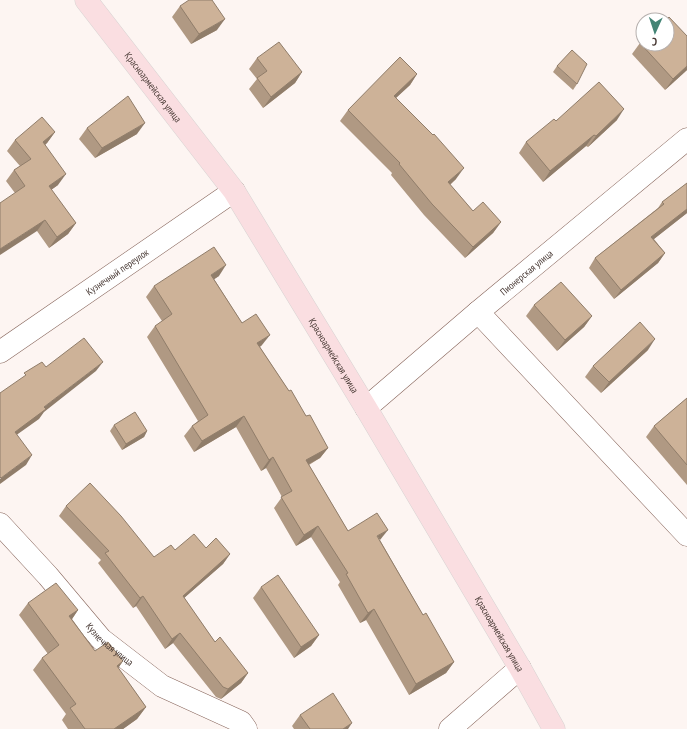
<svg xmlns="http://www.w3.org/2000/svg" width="687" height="729" font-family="'PT Sans Narrow',sans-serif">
<rect width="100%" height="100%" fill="#fdf5f2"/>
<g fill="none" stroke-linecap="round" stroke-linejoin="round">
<defs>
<g id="minor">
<path d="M478,312L687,535"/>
<path id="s1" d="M0,352L234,191"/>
<path id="s2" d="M366,408L478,312L687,139"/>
<path id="s3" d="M0,524L48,576L101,639L162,686L241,722L246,729"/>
<path d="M450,729L520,668"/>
</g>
<g id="major">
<path id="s4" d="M86,0L234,191L366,408L520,668L554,729"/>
</g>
</defs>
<use href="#minor" stroke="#856359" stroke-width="23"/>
<use href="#major" stroke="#d7d3d2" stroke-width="23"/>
<use href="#minor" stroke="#fff" stroke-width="22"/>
<use href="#major" stroke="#fadee1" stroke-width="22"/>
</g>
<g fill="#b09983">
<path d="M180,6L217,30L191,44L172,17Z"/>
<path d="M640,43L687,70L665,90L632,54Z"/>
<path d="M257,58L302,72L295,83L263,108L249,89L257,79L249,69Z"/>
<path d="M557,66L577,84L573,90L553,72Z"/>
<path d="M417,74L410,85L396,98L456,179L450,185L473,211L501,222L493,233L465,258L424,215L391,175L392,173L340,121L348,110Z"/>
<path d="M617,120L588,147L586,146L543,182L519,153L526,142L556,121Z"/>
<path d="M87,128L137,134L95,158L79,139Z"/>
<path d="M55,132L47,143L45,145L58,185L51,190L76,223L68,234L49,248L37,231L15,193L6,181L14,170L20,166L7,151L15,140Z"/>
<path d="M687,183V213L654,239L665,253L658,263L614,299L589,268L595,258L658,208L662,202Z"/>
<path d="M219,276L214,279L242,323L262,345L260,347L289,391L328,448L320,458L309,465L348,531L380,540L423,615L454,662L446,673L409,695L366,620L360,623L338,585L340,582L311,537L296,546L274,508L282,497L266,468L261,471L236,427L194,452L184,436L192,426L198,421L147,337L155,326L162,321L146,297L154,286Z"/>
<path d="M534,305L592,316L584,327L557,351L526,316Z"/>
<path d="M648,350L601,393L585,377L593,366Z"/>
<path d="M687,398V485L646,437L654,426Z"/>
<path d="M114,425L147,431L144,437L122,450L110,431Z"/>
<path d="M66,506L154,557L175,550L206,548L230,554L223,564L184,598L215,642L248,673L241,683L221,699L216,697L173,643L165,649L136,606L133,608L98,563L101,560L59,516Z"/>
<path d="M261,587L319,635L311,646L294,658L253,598Z"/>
<path d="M28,603L78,610L72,619L95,651L123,661L118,668L146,707L137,719L123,729H68L62,720L66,714L33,670L42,658L48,654L19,615Z"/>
<path d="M300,715L348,729H294L292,726Z"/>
</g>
<g fill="#907d6a">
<path d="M225,19L217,30L191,44L199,34Z"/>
<path d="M687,66V70L665,90L673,79Z"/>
<path d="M302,72L295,83L263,108L271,97Z"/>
<path d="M417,74L410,85L386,107L394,96Z"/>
<path d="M624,109L617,120L588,147L596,136Z"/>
<path d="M145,123L137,134L95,158L102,148Z"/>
<path d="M55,132L47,143L35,153L43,142Z"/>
<path d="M594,135L586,146L543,182L550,171Z"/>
<path d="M464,168L456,179L440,193L448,182Z"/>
<path d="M66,174L58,185L41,197L49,186Z"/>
<path d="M687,209V213L645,246L651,237Z"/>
<path d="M45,220L37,231L0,255V249Z"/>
<path d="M501,222L493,233L465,258L473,247Z"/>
<path d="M76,223L68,234L49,248L57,237Z"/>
<path d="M665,253L658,263L614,299L621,290Z"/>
<path d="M226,265L219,276L204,286L211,275Z"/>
<path d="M592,316L584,327L557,351L565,340Z"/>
<path d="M270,335L262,345L250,353L257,343Z"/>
<path d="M655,339L648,350L601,393L609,382Z"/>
<path d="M103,362L96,371L44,412L39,419L8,441L15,432L44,407Z"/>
<path d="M244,416L236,427L194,452L202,441Z"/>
<path d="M147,431L144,437L122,450L126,444Z"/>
<path d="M328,448L320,458L298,470L306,460Z"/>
<path d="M32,455L26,465L0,484V479L1,478Z"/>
<path d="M273,457L266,468L261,471L269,460Z"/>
<path d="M318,526L311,537L296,546L304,535Z"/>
<path d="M388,530L380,540L377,536Z"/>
<path d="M230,554L223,564L176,605L183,596Z"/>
<path d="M143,596L136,606L133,608L140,598Z"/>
<path d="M374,609L366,620L360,623L368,613Z"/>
<path d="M78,610L70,622L69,616Z"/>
<path d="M180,633L173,643L165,649L172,639Z"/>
<path d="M319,635L311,646L294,658L301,647Z"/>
<path d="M123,661L115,673L117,666Z"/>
<path d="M454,662L446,673L409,695L416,684Z"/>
<path d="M248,673L241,683L221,699L228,689Z"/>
<path d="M146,707L137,719L123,729H114Z"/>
<path d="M352,723L348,729H343Z"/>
</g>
<g fill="#cdb298" stroke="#907d6a">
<path d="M189,0H212L225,19L199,34L180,6Z"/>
<path d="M669,17L687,36V66L673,79L640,43L643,41V44H667V20H666Z"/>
<path d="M279,42L302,72L271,97L257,78L267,71L257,58Z"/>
<path d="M572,50L587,64L577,84L557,66Z"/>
<path d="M400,57L417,74L394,96L433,135L434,134L464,168L448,182L473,211L483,202L501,222L473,247L432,204L399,164L400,163L348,110Z"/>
<path d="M599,82L624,109L596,136L594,135L550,171L526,142L554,119L556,121Z"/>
<path d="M128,96L145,123L102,148L87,128Z"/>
<path d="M42,117L55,132L43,142L66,174L49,186L76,223L57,237L45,220L0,249V203L25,186L14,170L31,159L15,140Z"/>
<path d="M687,183V209L651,237L665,253L621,290L595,258L664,204L662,202Z"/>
<path d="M214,247L226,265L211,275L242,323L256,314L270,335L257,343L289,391L291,390L306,416L310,415L328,448L306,460L348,531L377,513L388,530L377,536L423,615L426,613L454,662L416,684L374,609L368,613L346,574L348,573L318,526L304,535L281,497L292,491L273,457L269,460L244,416L202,441L192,426L208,415L155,326L172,314L154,286Z"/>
<path d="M561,282L592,316L565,340L534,305Z"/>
<path d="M640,322L655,339L609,382L593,366Z"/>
<path d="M84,338L103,362L44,407L46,409L15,432L32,455L1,478L0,477V393L26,375L24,373L42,362L46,367Z"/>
<path d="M687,398V465L654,426Z"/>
<path d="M135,412L147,431L126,444L114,425Z"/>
<path d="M90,483L121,516L154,557L171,545L175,550L194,534L206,548L216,538L230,554L183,596L215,642L220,637L248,673L228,689L223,687L180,633L172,639L143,596L140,598L105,553L109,551L66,506Z"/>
<path d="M278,575L319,635L301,647L261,587Z"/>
<path d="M56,583L78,610L69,616L95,651L108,642L123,661L117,666L146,707L114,729H85L70,708L76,704L42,658L59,645L28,603Z"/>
<path d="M333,693L352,723L343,729H310L300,715Z"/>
</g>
<g text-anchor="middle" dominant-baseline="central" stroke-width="4" stroke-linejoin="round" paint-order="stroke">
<g font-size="10" fill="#483934" stroke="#fff">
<text stroke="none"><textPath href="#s4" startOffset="110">Красноармейская улица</textPath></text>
<text stroke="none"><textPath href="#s1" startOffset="142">Кузнечный переулок</textPath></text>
<text stroke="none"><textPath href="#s2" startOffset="210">Пионерская улица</textPath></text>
<text stroke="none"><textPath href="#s4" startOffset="434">Красноармейская улица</textPath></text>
<text stroke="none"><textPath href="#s4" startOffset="758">Красноармейская улица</textPath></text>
<text stroke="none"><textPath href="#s3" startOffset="163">Кузнечная улица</textPath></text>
</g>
</g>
<g transform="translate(655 32) rotate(183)"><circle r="19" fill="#ffffff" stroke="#b6b0ae"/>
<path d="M0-3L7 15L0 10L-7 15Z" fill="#438475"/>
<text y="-6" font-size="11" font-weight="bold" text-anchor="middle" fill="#483934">С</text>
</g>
</svg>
